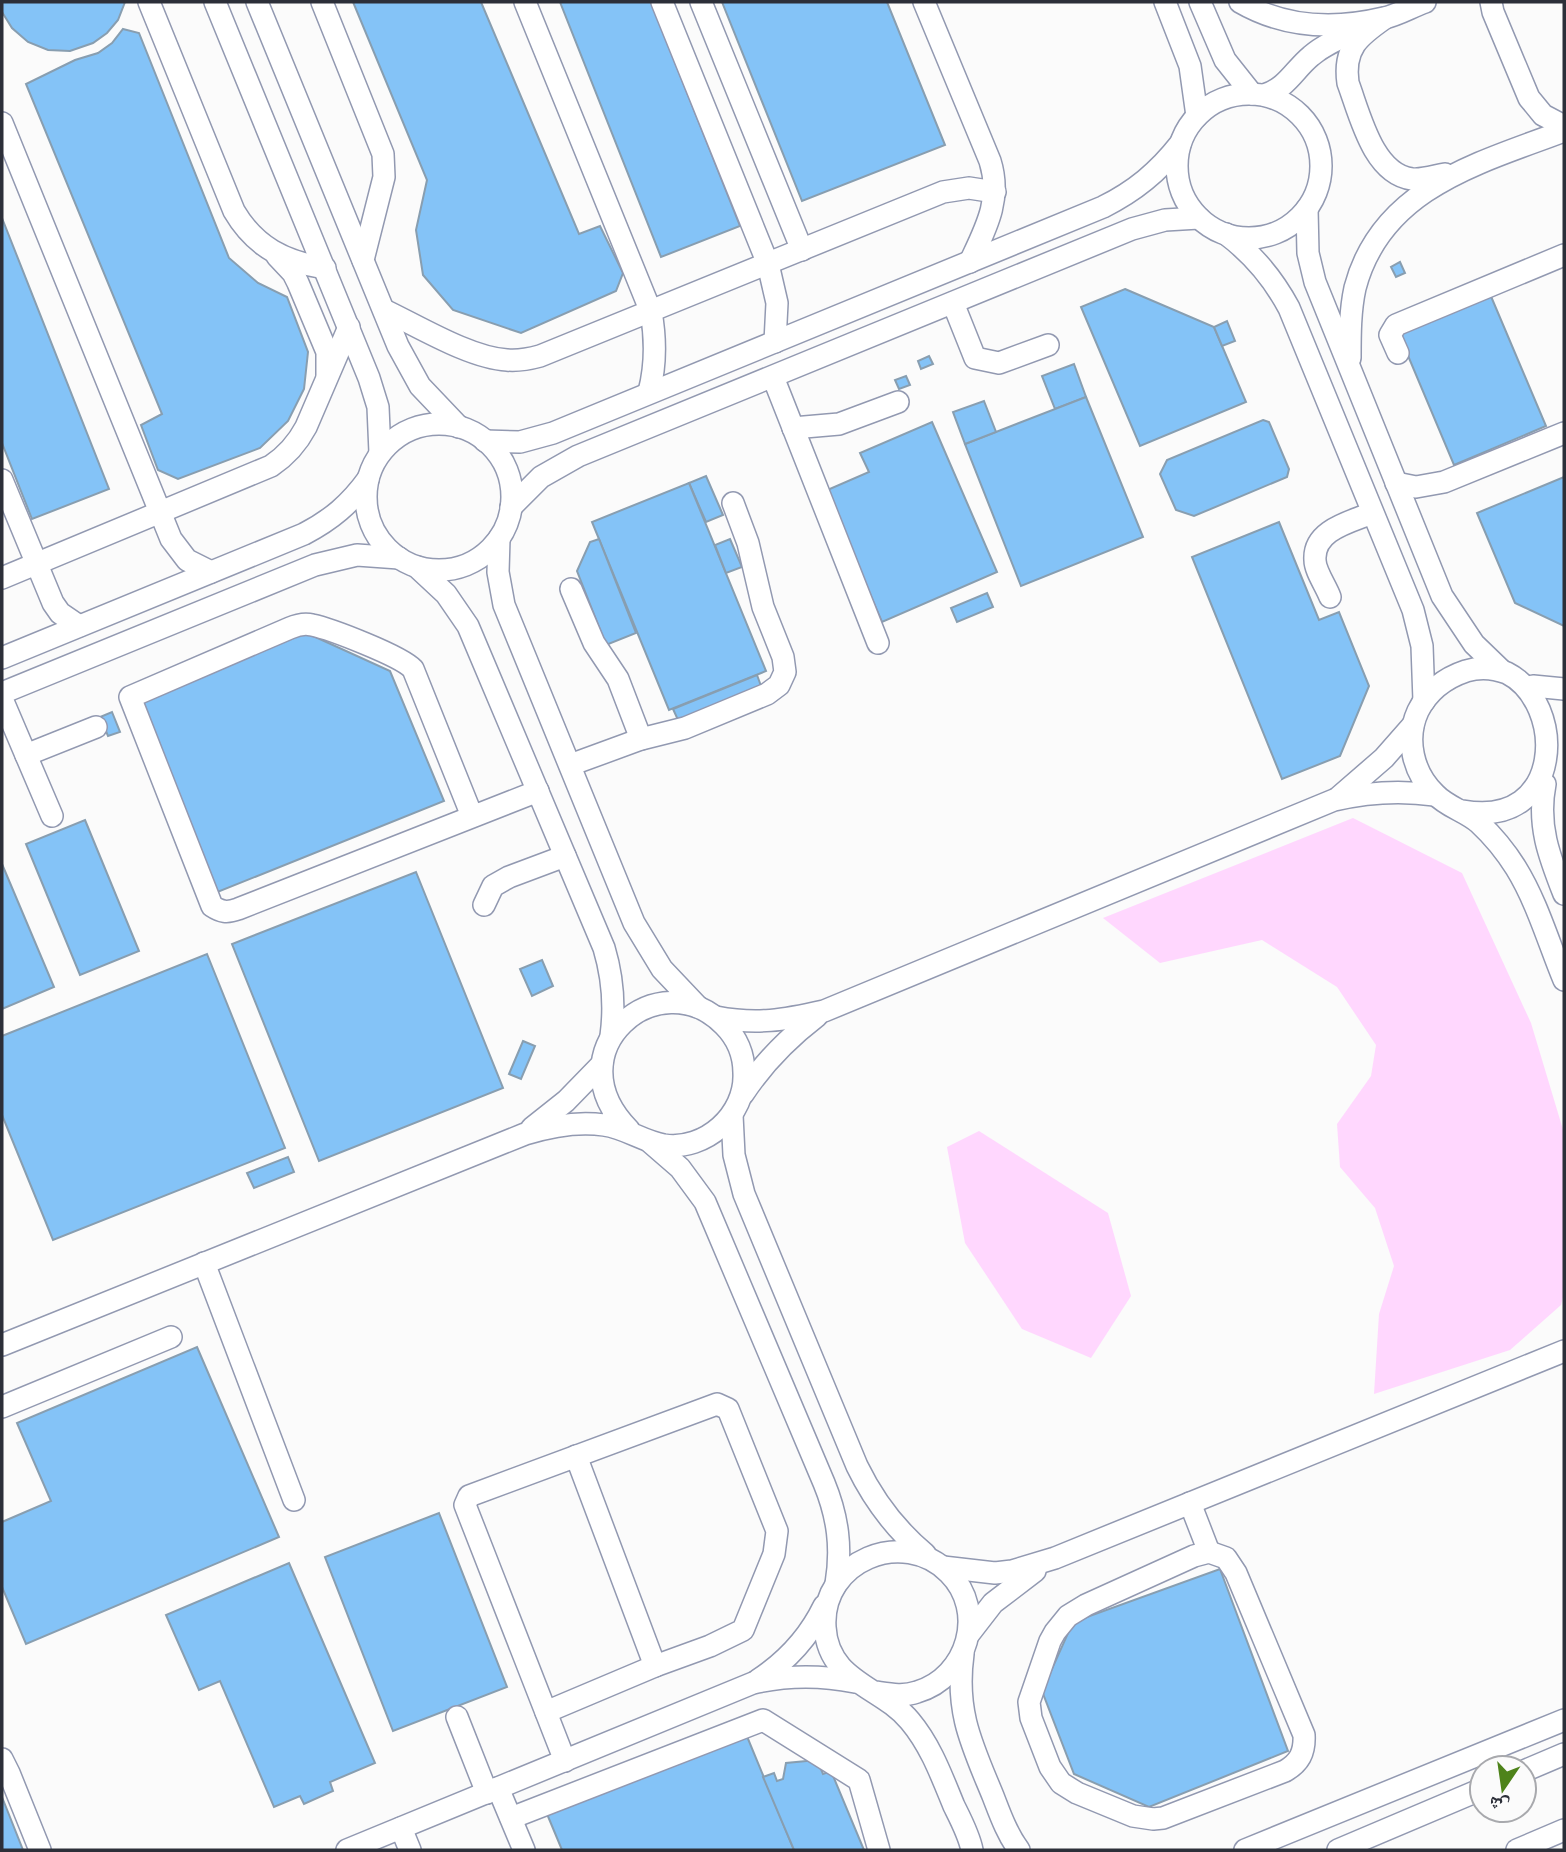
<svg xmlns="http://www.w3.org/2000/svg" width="1566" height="1852" font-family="'Asap Condensed','Noto Naskh Arabic',sans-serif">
<rect width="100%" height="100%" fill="#fbfbfb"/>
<g fill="#ffd7fe">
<path d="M1353,818L1462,873L1531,1023L1564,1133V1293L1561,1305L1510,1350L1374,1394L1379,1314L1394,1266L1375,1208L1340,1167L1337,1124L1371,1076L1376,1045L1337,987L1262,940L1160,963L1103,918Z"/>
<path d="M979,1131L1108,1213L1131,1296L1091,1358L1022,1329L965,1243L947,1147Z"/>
</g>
<g fill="#84c3f7" stroke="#889eb0" stroke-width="2">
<path d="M2,2H125L118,20L107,33L93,43L70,51L48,50L28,42L12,28L2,12Z"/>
<path d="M353,2H481L579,234L600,226L623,273L616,291L521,333L453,310L423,275L416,230L427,180Z"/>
<path d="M560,2H651L740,226L661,257Z"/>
<path d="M722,2H887L945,145L802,201Z"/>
<path d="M123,29L139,33L229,258L258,283L287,297L308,352L304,389L288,421L260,448L178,479L158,470L141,425L162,414L26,84L75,60L98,53L112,43Z"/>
<path d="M2,218L109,489L32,519L2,443Z"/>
<path d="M1400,262L1405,273L1396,277L1391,267Z"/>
<path d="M1125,289L1214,327L1246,402L1140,446L1081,307Z"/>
<path d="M1490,294L1546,426L1454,465L1398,332Z"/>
<path d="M1227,321L1235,341L1222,346L1214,327Z"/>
<path d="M929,356L933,364L921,369L918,361Z"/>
<path d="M1074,364L1086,397L1055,409L1042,376Z"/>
<path d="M906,376L910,385L899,389L895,380Z"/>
<path d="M1086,397L1143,537L1021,586L965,444Z"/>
<path d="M984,401L996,432L965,444L953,412Z"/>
<path d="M1263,420L1269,422L1289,469L1287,477L1194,516L1176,510L1160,474L1167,460Z"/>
<path d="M932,422L997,572L882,622L825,491L869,472L860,453Z"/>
<path d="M706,476L723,515L706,522L689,483Z"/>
<path d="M1564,477V626L1515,603L1477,513Z"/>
<path d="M689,483L766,671L669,710L592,522Z"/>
<path d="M1279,522L1319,620L1339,612L1369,686L1340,756L1282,779L1192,557Z"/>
<path d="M599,539L636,633L606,645L577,571L590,542Z"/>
<path d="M730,539L742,567L726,573L715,545Z"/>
<path d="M987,593L993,607L957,622L951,608Z"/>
<path d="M300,630L390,671L444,801L215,893L133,699Z"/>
<path d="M757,675L761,686L678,720L673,709Z"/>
<path d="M112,712L120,732L108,736L100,717Z"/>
<path d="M85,820L139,951L80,975L26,844Z"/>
<path d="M2,864L54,987L2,1009Z"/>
<path d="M416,872L503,1088L319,1161L232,944Z"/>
<path d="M207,954L285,1148L53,1240L2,1115V1036Z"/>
<path d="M542,960L553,986L532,996L520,969Z"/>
<path d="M523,1041L535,1046L521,1079L509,1074Z"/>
<path d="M288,1157L294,1172L254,1188L247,1173Z"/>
<path d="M197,1347L279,1537L26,1644L2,1587V1522L51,1501L17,1423Z"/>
<path d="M439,1513L507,1687L393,1731L325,1557Z"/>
<path d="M289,1563L375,1763L330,1782L333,1791L304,1804L300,1796L274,1807L220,1681L199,1690L166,1615Z"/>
<path d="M1220,1569L1288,1751L1149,1807L1074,1774L1042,1691L1073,1622Z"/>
<path d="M746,1734L794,1850H562L547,1814Z"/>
<path d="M817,1760L823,1774L831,1771L864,1850H794L763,1777L774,1773L777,1781L783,1779L786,1763Z"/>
<path d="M2,1797L23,1850H2Z"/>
</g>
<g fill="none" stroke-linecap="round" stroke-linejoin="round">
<defs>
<g id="minor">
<path d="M149,2L234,211C255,247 285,262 325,268"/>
<path d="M215,2L369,378L378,407L380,453"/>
<path d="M257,2L398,346L420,386L459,427"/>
<path d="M322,2L383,154L384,177L363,260"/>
<path d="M525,2L651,312C656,340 656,365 649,392"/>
<path d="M662,2L768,264L777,303L775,342"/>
<path d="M701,2L802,250"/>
<path d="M924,2L990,161C1002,199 986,228 970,262"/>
<path d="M1165,2L1190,66L1197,116"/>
<path d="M1200,2L1225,60L1252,94"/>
<path d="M1240,2C1285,28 1334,30 1384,18C1398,15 1411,7 1425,2"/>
<path d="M1491,2L1493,12L1529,98L1543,115L1564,126"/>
<path d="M1385,18C1359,36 1343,48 1348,83C1360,115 1373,174 1412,179C1423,180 1434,176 1445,174"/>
<circle cx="1249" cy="166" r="72"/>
<path d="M1264,95C1287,88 1294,70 1311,56C1326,43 1344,37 1361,29"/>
<path d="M2,123L171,539L187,560L211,572"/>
<path d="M1307,209L1308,253L1315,282L1442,596L1474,644L1501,670"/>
<path d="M1226,234C1254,255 1273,278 1289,308L1413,610L1422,646L1424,701"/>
<path d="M277,256L293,273L298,283L327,352V375"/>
<path d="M953,303L975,358L999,363L1048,345"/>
<path d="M384,310C418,326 470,358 507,360C518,361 529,359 540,356L943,192L969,188L995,192"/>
<path d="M1398,353L1390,335L1396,325L1564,255"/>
<path d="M1350,358C1350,335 1350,311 1355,288C1381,188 1479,163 1564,131"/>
<path d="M773,377L878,643"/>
<circle cx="439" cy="497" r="73"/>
<path d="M793,428L839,424L898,402"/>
<path d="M485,441L520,442L553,433L1103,207C1135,191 1158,172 1180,144"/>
<path d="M2,480L53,603L60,613L79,626"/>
<path d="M1396,483L1416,487L1444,482L1564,433"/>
<path d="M511,507L541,477L578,456L1132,229L1165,220L1199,218"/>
<path d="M499,539L498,572L504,605L634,923L662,969L698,1007"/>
<path d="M417,567L446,594L468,626L604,948C613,978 615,1006 611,1036"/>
<path d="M2,578L271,466C286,456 297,444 306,427L349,327"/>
<path d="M571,589L594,643L618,679L641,739"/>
<path d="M1330,597C1326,586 1315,571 1315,560C1313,530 1350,522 1372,513"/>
<path d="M2,658L304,534C331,520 350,504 368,479"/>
<path d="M1533,686L1564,689"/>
<path d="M2,693L315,565L357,555L399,558"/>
<path d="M2,699L52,816"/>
<path d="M26,755L96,727"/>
<path d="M570,765L641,739L685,728L767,694L779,685L785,672L783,657L763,607L748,543L733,503"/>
<path d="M1545,784C1537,825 1549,856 1564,894"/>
<path d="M1339,797L1384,758L1413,725"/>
<path d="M1463,811C1565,829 1566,703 1507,673C1494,668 1479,667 1466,671C1445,678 1428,691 1418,711C1405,739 1413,773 1435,794C1447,807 1465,811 1479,823C1493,836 1506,852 1516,868C1537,902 1549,944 1564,980"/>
<path d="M472,816L413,669C401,656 331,629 312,625C304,623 297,625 290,628L130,697L212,906C221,912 227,913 238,909L538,791"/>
<path d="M484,905L493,886L509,877L565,856"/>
<path d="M716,1017C757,1025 784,1020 824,1011L1334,800C1368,792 1400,790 1435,795"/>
<path d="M743,1094C764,1062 787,1039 817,1016"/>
<path d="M732,1115L734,1155L744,1194L857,1466C874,1501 895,1529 925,1554"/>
<path d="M532,1128L566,1101L602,1064"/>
<path d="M650,1142L680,1168L705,1202L824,1483C838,1517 842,1548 836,1584"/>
<path d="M204,1263L294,1500"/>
<path d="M2,1345L525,1134C551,1126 577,1121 604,1125C626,1128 642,1141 664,1145C705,1151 746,1115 744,1073C744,1055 737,1038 724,1025C659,959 551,1051 629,1130"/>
<path d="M2,1407L171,1337"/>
<path d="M1190,1503L1209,1552"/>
<path d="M1209,1552L1226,1558L1236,1573L1304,1735C1305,1753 1299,1763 1285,1771L1163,1818L1153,1819L1133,1816L1077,1793L1061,1783L1050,1767L1031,1718L1029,1702L1050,1641L1055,1632L1068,1616L1086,1605L1194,1556Z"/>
<path d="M943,1567L995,1573L1012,1571L1055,1558L1564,1351"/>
<path d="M969,1634L993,1603L1035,1571"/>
<path d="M963,1654C955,1712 972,1745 993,1796C1000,1814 1007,1834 1019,1850"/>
<path d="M758,1680C787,1661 809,1637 824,1606"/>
<path d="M875,1692C889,1694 903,1697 917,1692C968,1677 987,1611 949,1573C903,1527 821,1561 825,1627C828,1682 881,1686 910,1721C931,1746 942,1777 954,1806C961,1820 969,1835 972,1850"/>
<path d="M546,1712L655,1666L576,1456"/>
<path d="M457,1717L487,1793"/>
<path d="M2,1759L9,1773L40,1850"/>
<path d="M565,1761L465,1505L469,1496L717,1404L728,1409L777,1531L774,1554L743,1630L710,1646L655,1666"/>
<path d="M1524,1771L1564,1754"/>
<path d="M498,1788L524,1850"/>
<path d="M511,1818L763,1720L859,1780L879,1850"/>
<path d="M401,1828L410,1850"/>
<path d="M347,1850L753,1683C788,1675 820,1675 855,1682"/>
<path d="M1245,1850L1564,1720"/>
<path d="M1338,1850L1482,1789"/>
<path d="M1517,1850L1564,1830"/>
</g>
</defs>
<use href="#minor" stroke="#9299b1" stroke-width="24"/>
<use href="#minor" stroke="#fff" stroke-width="21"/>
</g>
<rect width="1566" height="1852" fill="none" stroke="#2c2f39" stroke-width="7"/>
<g transform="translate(1503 1789) rotate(193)"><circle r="33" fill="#fbfbfb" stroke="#a8a9ad" stroke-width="2"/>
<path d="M0-5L12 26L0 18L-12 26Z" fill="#4e831a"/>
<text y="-10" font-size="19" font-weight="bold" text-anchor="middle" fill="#2c2f39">ش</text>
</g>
</svg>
